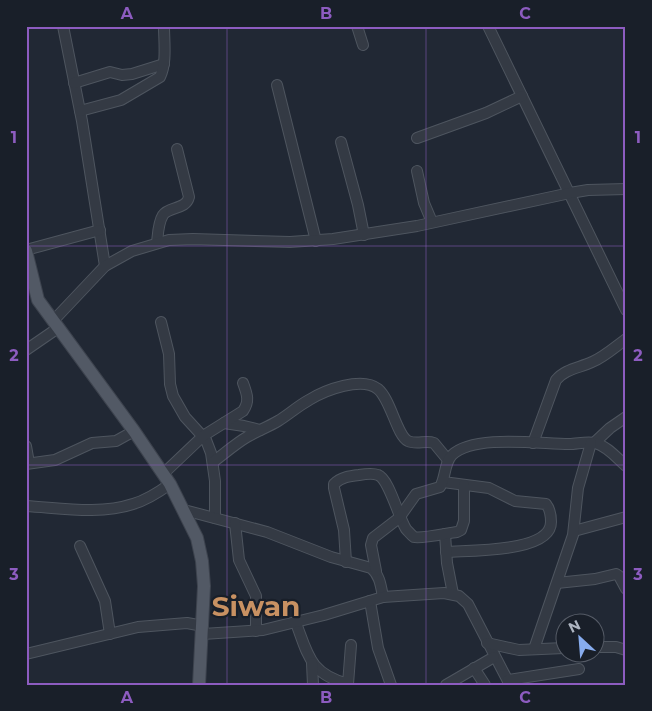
<svg xmlns="http://www.w3.org/2000/svg" width="652" height="711" font-family="Montserrat,sans-serif">
<rect width="100%" height="100%" fill="#212834"/>
<g fill="none" stroke-linecap="round" stroke-linejoin="round">
<defs>
<g id="minor">
<path d="M63,26L82,121L105,266"/>
<path d="M357,26L363,45"/>
<path d="M488,26L626,310"/>
<path d="M74,83L110,72L122,75L132,74L164,64"/>
<path d="M277,85L316,241"/>
<path d="M80,111L121,100L160,77C167,63 164,42 164,26"/>
<path d="M417,138L486,113L522,96"/>
<path d="M341,142L358,205L364,235"/>
<path d="M417,171L424,203L432,222"/>
<path d="M157,243C158,234 158,223 163,215C169,206 186,210 189,197L177,149"/>
<path d="M26,250L100,230"/>
<path d="M53,321L105,266L132,251L169,240L193,239L290,242L333,239L417,226L570,193L588,190L626,189"/>
<path d="M161,322L169,354L170,384L173,396L185,417L206,440L211,453L215,481V518"/>
<path d="M26,350L58,328"/>
<path d="M224,423L244,426L260,430"/>
<path d="M533,443L556,380C565,369 579,368 592,362C604,357 615,347 626,339"/>
<path d="M594,443L610,428L626,417"/>
<path d="M26,446L29,463"/>
<path d="M213,462C224,454 235,444 247,437C257,431 268,427 278,421C288,415 298,406 309,400C325,390 362,376 378,389C391,400 397,436 408,441C416,445 426,440 434,443L448,460"/>
<path d="M26,464L55,460L92,443L116,441L134,431"/>
<path d="M163,474L203,436L243,411C250,401 247,394 243,383"/>
<path d="M443,482L489,488L515,501L546,504C550,509 551,516 551,522C551,553 468,550 446,552"/>
<path d="M26,506C61,508 100,515 133,504C147,500 159,492 170,484"/>
<path d="M184,510L267,532L331,557L371,568C380,575 381,587 383,597"/>
<path d="M235,523L239,560L256,596V631"/>
<path d="M574,531L626,517"/>
<path d="M445,534L447,563L453,594"/>
<path d="M80,546L105,601L110,634"/>
<path d="M346,562L344,530L334,488V484C341,477 350,476 359,475C365,474 373,473 378,475C389,479 398,516 406,529C409,532 411,535 414,537C421,539 448,533 457,532L461,530L464,521V485"/>
<path d="M376,571L371,545L373,538L399,518L416,494L440,487C446,477 444,463 452,455C474,434 540,444 569,444C577,444 587,441 595,443C607,446 617,458 626,466"/>
<path d="M557,583L595,579L616,574L619,576L626,589"/>
<path d="M370,601L378,648L391,685"/>
<path d="M296,623C308,655 310,674 348,684L351,645"/>
<path d="M203,634L263,630L324,615L383,597L444,593L459,596L468,604L510,685"/>
<path d="M487,643L519,650L564,648"/>
<path d="M594,647H616L626,650"/>
<path d="M534,649L573,535L578,488L591,443"/>
<path d="M26,654L138,627L187,623L203,626"/>
<path d="M312,663L313,685"/>
<path d="M474,668L485,685"/>
<path d="M508,680L579,669"/>
<path d="M446,685L494,657"/>
</g>
<path id="major" d="M26,251L38,300L134,431L170,484L197,538L202,561L204,586L199,685"/>
</defs>
<use href="#minor" stroke="#4e555f" stroke-width="12"/>
<use href="#major" stroke="#3d434e" stroke-width="14"/>
<use href="#minor" stroke="#343a44" stroke-width="10"/>
<use href="#major" stroke="#525965" stroke-width="12"/>
</g>
<path fill="none" stroke="#8d5cc0" stroke-width="1" stroke-opacity="0.55" d="M227,26V685M426,26V685M26,246H626M26,465H626"/>
<g text-anchor="middle" dominant-baseline="central" stroke-width="4.5" stroke-linejoin="round" paint-order="stroke">
<g font-size="28" font-weight="bold" fill="#c89162" stroke="#191f29">
<text x="256" y="606">Siwan</text>
</g>
</g>
<rect width="652" height="711" fill="none" stroke="#191f29" stroke-width="55"/>
<g transform="translate(580 638) rotate(334)"><circle r="24" fill="#191f29" stroke="#555b66"/>
<path d="M0-4L9 19L0 12L-9 19Z" fill="#87acee"/>
<text y="-8" font-size="14" font-weight="bold" text-anchor="middle" fill="#aeb5c1">N</text>
</g>
<rect x="28" y="28" width="596" height="656" fill="none" stroke="#8d5cc0" stroke-width="2"/>
<g font-size="16" text-anchor="middle" font-weight="bold" fill="#8d5cc0">
<text x="127" y="19">A</text>
<text x="326" y="19">B</text>
<text x="525" y="19">C</text>
<text x="14" y="143">1</text>
<text x="638" y="143">1</text>
<text x="14" y="361">2</text>
<text x="638" y="361">2</text>
<text x="14" y="580">3</text>
<text x="638" y="580">3</text>
<text x="127" y="703">A</text>
<text x="326" y="703">B</text>
<text x="525" y="703">C</text>
</g>
</svg>
